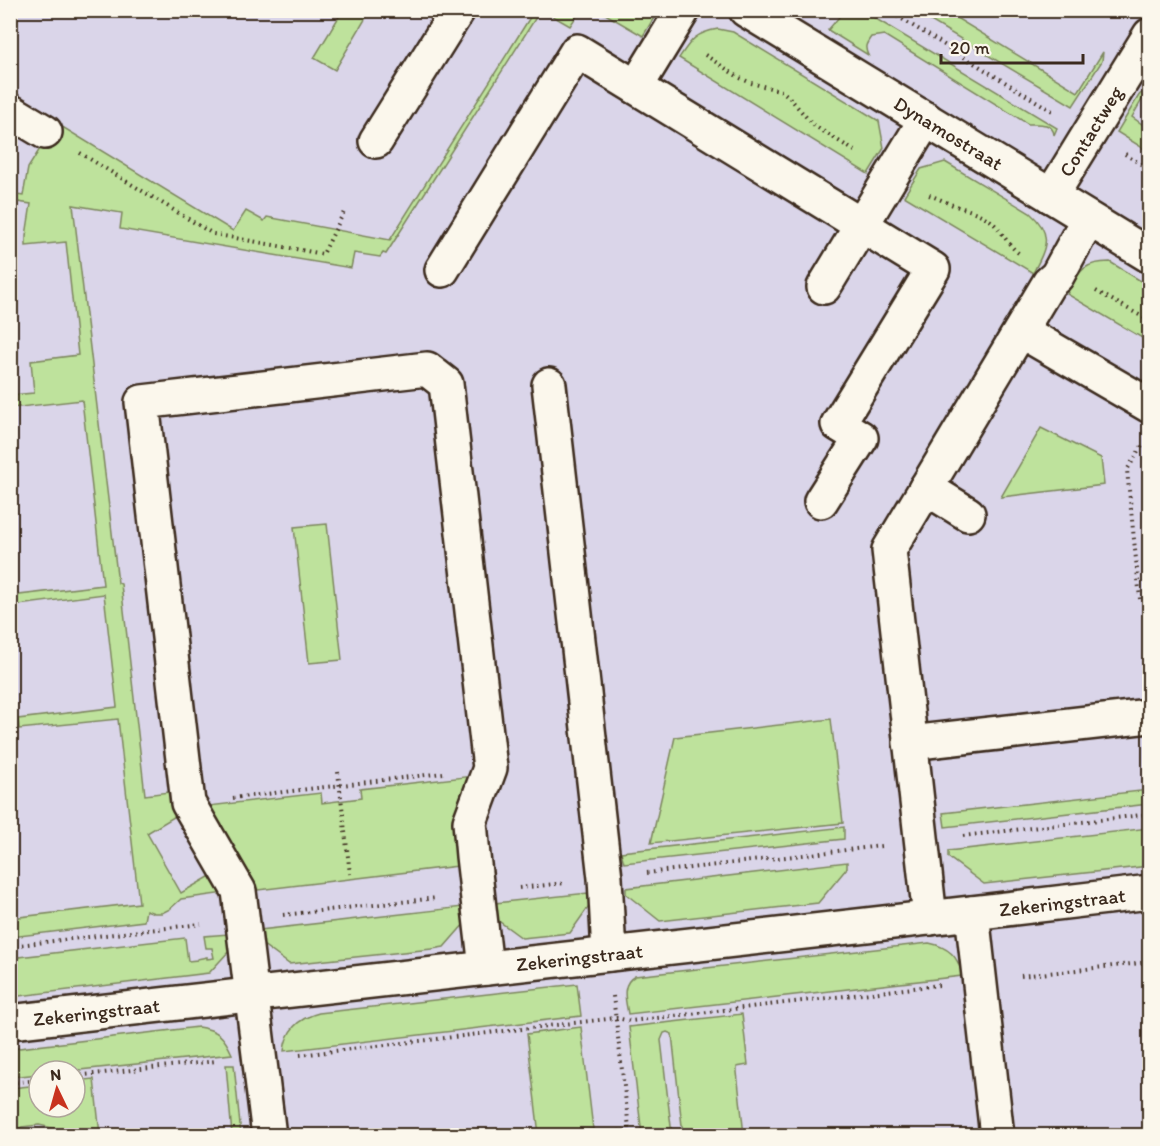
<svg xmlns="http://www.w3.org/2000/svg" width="1160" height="1146" font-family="Itim,sans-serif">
<rect width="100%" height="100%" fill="#e8e3ea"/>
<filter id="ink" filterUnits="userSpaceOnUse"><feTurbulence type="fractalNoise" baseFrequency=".0167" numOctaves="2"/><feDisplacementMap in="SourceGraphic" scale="12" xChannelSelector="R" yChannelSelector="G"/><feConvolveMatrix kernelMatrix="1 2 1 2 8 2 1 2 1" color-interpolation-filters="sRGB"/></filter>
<g filter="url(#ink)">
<path fill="#dad5e9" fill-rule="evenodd" d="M10,11H1149V1135H11ZM39,1071H75V1107H39Z"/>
<g fill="#bee29c" stroke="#7c865d" stroke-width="1.5">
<path d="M343,10L370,11L335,70L314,58Z"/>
<path d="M845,10L863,11L1057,128L1054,135C1053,122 1038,124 1028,124L884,35L871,37C866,44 864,47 868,55L828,30Z"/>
<path d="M534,11H540L386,254L383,253L380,257L354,253L351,268L120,229L122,213L73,205L118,583L121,584L145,795L169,792L179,814L147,833L181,893L214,874L225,893L181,899L170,909L162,913H154L146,910L144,921L11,937V918L139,903L118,719L19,729L18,719L117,707L104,594L11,606V596L103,585L82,400L11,408V395L34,393L31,361L78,355L66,242L26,246V236L31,204L11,201L10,194L23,196L28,168L56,123L233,231L246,211L264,221L267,217L390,240Z"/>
<path d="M544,11H580L570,26Z"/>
<path d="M600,11H656L655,16L643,36Z"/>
<path d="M914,11H945L1078,92L1103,52L1102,61L1073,106Z"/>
<path d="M718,29L733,32L879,121L884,148L868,174L679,58C691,40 695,33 718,29Z"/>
<path d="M1147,91L1132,117L1149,129V152L1117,132L1138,97L1140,94Z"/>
<path d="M945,162L1030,213C1054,234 1046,248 1033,273L904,196L921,169Z"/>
<path d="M1110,262L1149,286V342L1067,294C1079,272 1082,262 1110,262Z"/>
<path d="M1041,428L1101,458L1104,485L1001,497Z"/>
<path d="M327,524L342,660L309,663L294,527Z"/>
<path d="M831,719L843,823L651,843L675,737Z"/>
<path d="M473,776L458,866L258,890L208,806L321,793L322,803L361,798L360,789Z"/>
<path d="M1149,790V804L945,827L943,813Z"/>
<path d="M844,827V839L624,863L621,852Z"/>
<path d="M1149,828V866L984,884L948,857V851Z"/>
<path d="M847,862V868L818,903L660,921L626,894V888Z"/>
<path d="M588,893L589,906L570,933L522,938L496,919L495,903Z"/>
<path d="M463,907L465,923L444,947L432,949L289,964L262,944L260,930Z"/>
<path d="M229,934L230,950L209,973L11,997L10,958L185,938L188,961L197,960V959L207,957V959L214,958L212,948H206L204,936Z"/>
<path d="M929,943C948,947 959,956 962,976L628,1014C626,1001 620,984 635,976Z"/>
<path d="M577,984L581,1016L284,1051C286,1030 299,1018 319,1013Z"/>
<path d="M742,1014L748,1065L737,1067V1072L744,1135H683L672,1034L667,1032L664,1033L661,1040L672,1135H642L629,1027Z"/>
<path d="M198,1027C218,1030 224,1036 232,1054L70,1071H39V1074L11,1077V1049Z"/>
<path d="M581,1027L593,1129L539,1135L527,1034Z"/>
<path d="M226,1065H234L241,1135H232Z"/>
<path d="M94,1079L100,1135H68L56,1129L39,1125L22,1127L11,1133V1088L39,1085V1107H75V1081Z"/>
</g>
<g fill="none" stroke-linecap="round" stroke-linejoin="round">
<defs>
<g id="minor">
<path id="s1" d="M746,10L1150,256"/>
<path d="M636,87L683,10"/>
<path d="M10,111L45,132"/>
<path d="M376,141L458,10"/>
<path id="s2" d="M1051,196L1150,35"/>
<path d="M442,270L577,51L933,269L838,424L861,438L821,501"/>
<path d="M824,287L926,119"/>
<path d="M1021,331L1150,406"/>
<path d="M549,385L605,878L609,954"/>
<path d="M926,488L968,514"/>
<path d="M910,743L1149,716"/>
<path d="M972,913L997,1136"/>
<path d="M930,918L889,550L1049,283L1057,276L1088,219"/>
<path id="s3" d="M10,1022L972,913L1150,892"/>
<path d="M269,1136L239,891L188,803L142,402L427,369L446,384L490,768L470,822L473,856L486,968"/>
</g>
</defs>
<use href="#minor" stroke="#3b2a1e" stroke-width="38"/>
<g stroke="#3b2a1e" stroke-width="4" stroke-dasharray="1.5 4.5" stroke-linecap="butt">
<path d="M887,10L1054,112"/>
<path d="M705,55L740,78L751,83L782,91L789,97L813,125L858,153"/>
<path d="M80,153L213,234L323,254L344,212"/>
<path d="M1125,154L1150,170"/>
<path d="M929,195C938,198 947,203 956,206C969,210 980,213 991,221C1002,231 1009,247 1020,254"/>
<path d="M1096,291L1150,321"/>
<path d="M1140,599L1127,470L1142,446"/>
<path d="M338,772L350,874"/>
<path d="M233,798L443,773"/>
<path d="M963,836L1150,814"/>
<path d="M647,873L881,846"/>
<path d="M519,888L565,883"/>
<path d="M283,915L437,898"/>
<path d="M10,946L201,924"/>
<path d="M1021,976L1150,962"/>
<path d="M613,996L630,1136"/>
<path d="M300,1055L616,1018L631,1021L939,985"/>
<path d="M75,1076L217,1061"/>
<path d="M10,1083L39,1080"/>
<path d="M583,1136L629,1130"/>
</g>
<use href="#minor" stroke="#fbf7ec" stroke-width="33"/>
</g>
</g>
<g text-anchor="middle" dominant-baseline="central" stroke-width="5" stroke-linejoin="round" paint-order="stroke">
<g font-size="20" fill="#3b2a1e" stroke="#fbf7ec">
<text stroke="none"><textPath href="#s2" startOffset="76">Contactweg</textPath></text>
<text stroke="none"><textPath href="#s1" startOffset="237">Dynamostraat</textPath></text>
<text stroke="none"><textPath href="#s3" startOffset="1059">Zekeringstraat</textPath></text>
<text stroke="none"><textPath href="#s3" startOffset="573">Zekeringstraat</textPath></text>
<text stroke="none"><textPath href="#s3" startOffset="87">Zekeringstraat</textPath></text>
</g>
</g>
<rect width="1160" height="1146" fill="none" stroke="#fbf7ec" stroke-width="36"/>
<rect x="18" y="18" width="1124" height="1110" fill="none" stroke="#3b2a1e" stroke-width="2" filter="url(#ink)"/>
<g transform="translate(57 1089) rotate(355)"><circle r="28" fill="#fbf7ec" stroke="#aea59a" stroke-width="1.5"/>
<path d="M0-4.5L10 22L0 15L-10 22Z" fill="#c8321e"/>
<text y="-9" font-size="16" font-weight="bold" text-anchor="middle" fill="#3b2a1e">N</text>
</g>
<path d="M941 54v9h142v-9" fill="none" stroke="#3b2a1e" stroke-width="3"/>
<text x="950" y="54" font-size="18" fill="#3b2a1e" stroke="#fbf7ec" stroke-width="4.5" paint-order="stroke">20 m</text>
</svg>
